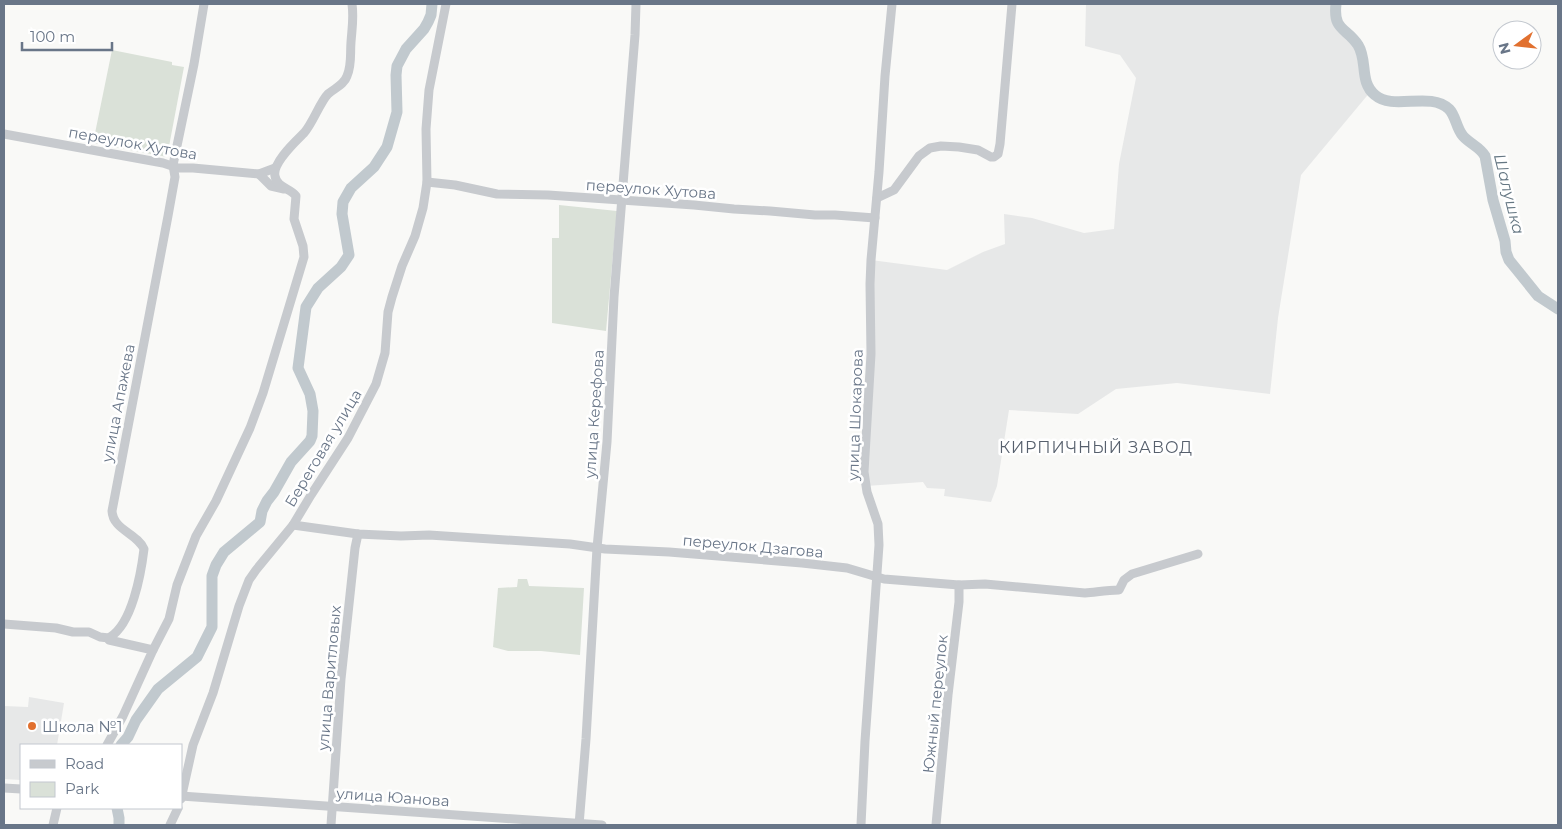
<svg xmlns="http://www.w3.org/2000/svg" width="1562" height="829" font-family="Montserrat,sans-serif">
<rect width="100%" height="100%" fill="#f9f9f7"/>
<g fill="#e7e8e8">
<path d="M1086,4H1336L1335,12L1337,24L1357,45L1362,53L1364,60V77L1371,91L1301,175L1278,318L1270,394L1177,383L1116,389L1078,414L1009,410L997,486L991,502L944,496L945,489L927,488L923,482L866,486L871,260L947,270L983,252L1005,244L1004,214L1032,218L1084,233L1114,229L1119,164L1136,78L1120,55L1085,46Z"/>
<path d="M29,697L64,703L57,745H21V780L4,779V706L28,707Z"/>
</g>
<g fill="#dae1d8">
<path d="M112,50L172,62V65L184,67L167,157L93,143Z"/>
<path d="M559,205L617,211L606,331L552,323V238H559Z"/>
<path d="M518,579H527L529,586L584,588L580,655L541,651H508L493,647L498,588L517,587Z"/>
</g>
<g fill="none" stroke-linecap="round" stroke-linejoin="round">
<g stroke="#c1c9ce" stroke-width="11">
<path d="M1336,4C1333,31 1346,27 1358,45C1368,61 1359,82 1375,95C1393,111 1430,91 1449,109C1456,116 1456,128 1463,136C1470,144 1480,147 1485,156L1493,200L1505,241L1506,252L1509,260L1538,296L1558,309"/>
<path d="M121,745L128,737L136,720L158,689L197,657L212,627V576L216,565L224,552L260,522L262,511L267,501L274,492L291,462L310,441L312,436L313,411L310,394L298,368L306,307L318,288L341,267L349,255L342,214L343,202L351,188L374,167L387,147L397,112L396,75L397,66L406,49L424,29L428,22L431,15L432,4"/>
<path d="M117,808L119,818V825"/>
</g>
<g stroke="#c7cace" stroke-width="9">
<path d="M4,134L163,163L178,168H193L259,174"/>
<path d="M275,168L259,174L271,186L284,189"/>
<path d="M427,182L455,185L497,194L548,195L694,205L734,209L770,211L815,215H835L875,218"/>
<path d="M877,198L894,190L919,156L930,148L941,146L959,147L978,150L991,157H994L998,154L1000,144L1012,4"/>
<path d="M293,525L358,534L401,536L429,535L570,544L605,549L669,552L802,563L847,568L884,579L959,585L985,584L1085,593C1097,592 1107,590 1119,590L1124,580L1132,574L1198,554"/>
<path d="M4,624L56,628L73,632H89L100,637L109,638"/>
<path d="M153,650L169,619L177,585L196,536L216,501L250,428L263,393L304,257L303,246L294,219L296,196C290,188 277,188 275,176C272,163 295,142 304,133C313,123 320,102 328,94C335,88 344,85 347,76C352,65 350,54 351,42C352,28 354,18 352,4"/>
<path d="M107,745L123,716L153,650L109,640L110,637C132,624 141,574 144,549C137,533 113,530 112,511L168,216L175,177L173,165L194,64L204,4"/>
<path d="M4,788L21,789"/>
<path d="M181,796L602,825"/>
<path d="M181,799L193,745L213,693L239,606L249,580L256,570L293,525L311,495L348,438L376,384L385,353L388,312L392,297L402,266L415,236L423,208L427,182L426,129L429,90L446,4"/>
<path d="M53,825L57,808"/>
<path d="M170,825L178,808"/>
<path d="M331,825L341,679L355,548L358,534"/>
<path d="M579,825L586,739L597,548L607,442L614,297L635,35L636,4"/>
<path d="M861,825L865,741L879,545L878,524L867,492L864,472L871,354L870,284L871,260L879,172L885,76L892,4"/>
<path d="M936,825L948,695L959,602V585"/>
</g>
</g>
<circle fill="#e1702f" stroke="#fff" stroke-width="2" cx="32" cy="726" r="5"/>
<g text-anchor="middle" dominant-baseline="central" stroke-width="5" stroke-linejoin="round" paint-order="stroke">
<g font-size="15" fill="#697688" stroke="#fff">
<text transform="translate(133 143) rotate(10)">переулок Хутова</text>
<text transform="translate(651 189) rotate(4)">переулок Хутова</text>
<text transform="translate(118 403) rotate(-79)">улица Апажева</text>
<text transform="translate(594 414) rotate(-86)">улица Керефова</text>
<text transform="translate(855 415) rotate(-88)">улица Шокарова</text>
<text transform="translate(323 448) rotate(-59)">Береговая улица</text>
<text transform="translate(753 546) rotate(5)">переулок Дзагова</text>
<text transform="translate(329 678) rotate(-85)">улица Варитловых</text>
<text transform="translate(935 704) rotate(-84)">Южный переулок</text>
<text transform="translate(393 797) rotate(4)">улица Юанова</text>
</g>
<g font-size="15" fill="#697688" stroke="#fff" text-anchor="start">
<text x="42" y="726">Школа №1</text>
</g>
<g font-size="16" font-style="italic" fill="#657783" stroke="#fff">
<text transform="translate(1509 194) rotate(76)">Шалушка</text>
</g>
<g font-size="16" letter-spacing="1" fill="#57606d" stroke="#fff">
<text x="1096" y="447">КИРПИЧНЫЙ ЗАВОД</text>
</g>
</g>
<rect width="1562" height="829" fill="none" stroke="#697688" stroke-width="10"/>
<rect x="20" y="744" width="162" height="65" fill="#ffffff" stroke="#c3c8cf"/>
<rect x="30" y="760" width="25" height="8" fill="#c7cace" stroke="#c3c8cf"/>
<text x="65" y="769" font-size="15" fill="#697688">Road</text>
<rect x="30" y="782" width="25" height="15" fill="#dae1d8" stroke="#c3c8cf"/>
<text x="65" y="794" font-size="15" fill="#697688">Park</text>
<g transform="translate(1517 45) rotate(255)"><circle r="24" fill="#ffffff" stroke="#c3c8cf"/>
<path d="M0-4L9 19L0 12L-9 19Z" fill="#e1702f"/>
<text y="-8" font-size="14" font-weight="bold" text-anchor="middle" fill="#697688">N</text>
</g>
<path d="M22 42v8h90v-8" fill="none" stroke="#697688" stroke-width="2.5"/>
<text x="30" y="42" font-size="15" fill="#697688" stroke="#ffffff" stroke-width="4" paint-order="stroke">100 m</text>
</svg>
